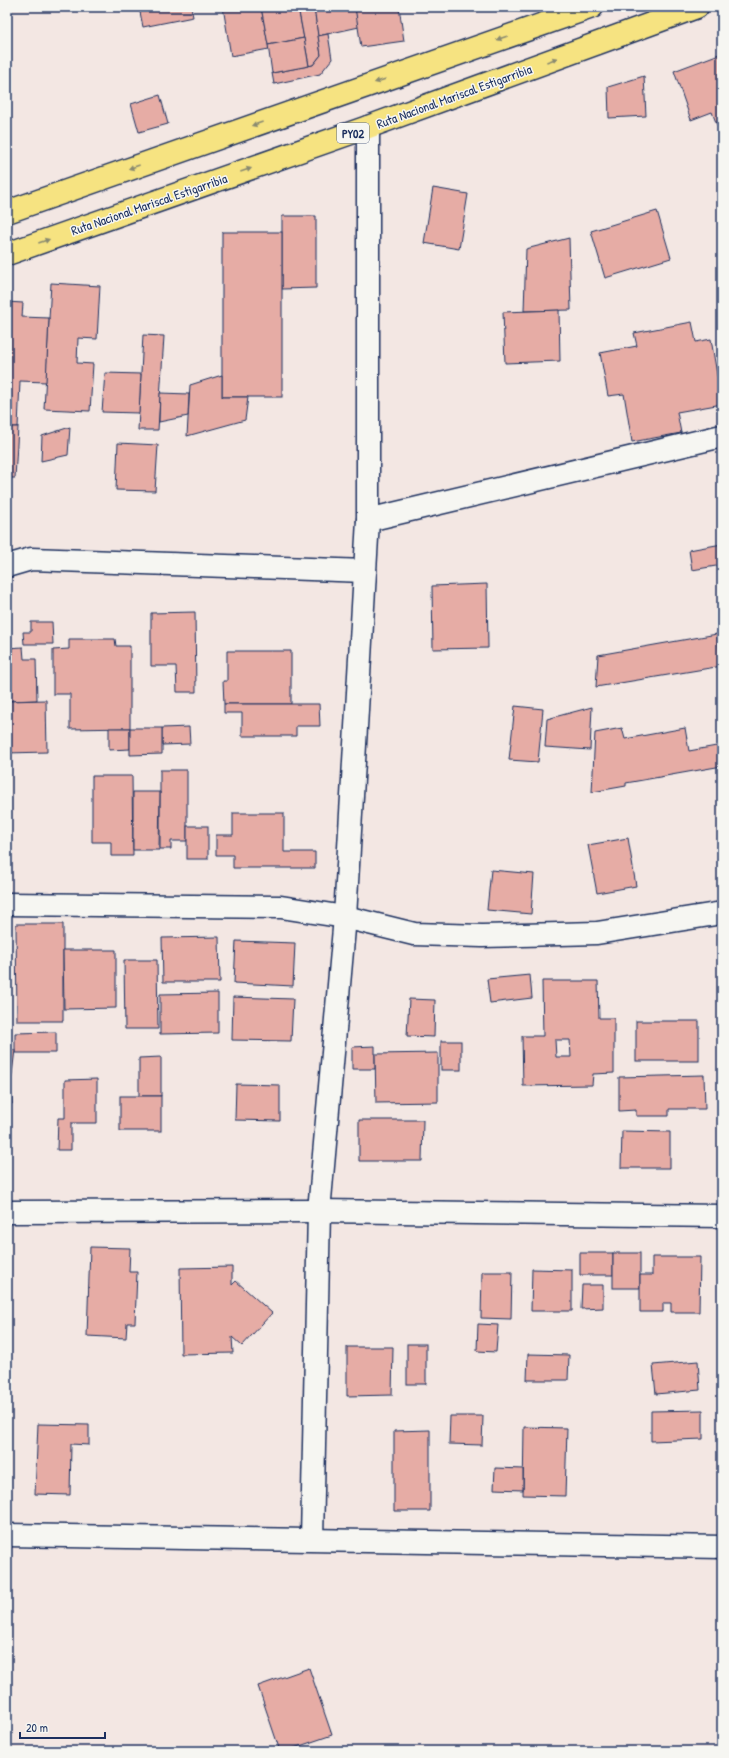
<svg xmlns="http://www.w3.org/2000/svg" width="729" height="1758" font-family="'Patrick Hand',sans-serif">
<rect width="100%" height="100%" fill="#f3e7e3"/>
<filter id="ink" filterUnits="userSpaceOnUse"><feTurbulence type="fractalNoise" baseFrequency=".025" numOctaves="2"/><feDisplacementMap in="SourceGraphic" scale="8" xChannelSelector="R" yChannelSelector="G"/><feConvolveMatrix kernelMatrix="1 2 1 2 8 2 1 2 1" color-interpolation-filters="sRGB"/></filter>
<g filter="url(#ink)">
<g fill="#e6aca5" stroke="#1b2f5e" fill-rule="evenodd">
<path d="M139,7H191L193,17L143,27Z"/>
<path d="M223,7H261L269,49L231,56Z"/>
<path d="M261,7H298L304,38L268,45Z"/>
<path d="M298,7H314L321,55L313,65L309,66Z"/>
<path d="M314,7H355L359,27L318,36Z"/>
<path d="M355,7H399L404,41L361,47Z"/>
<path d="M328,34L332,59L320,74L274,84L272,73L313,65L321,55L318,36Z"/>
<path d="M304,38L309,66L272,73L268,45Z"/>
<path d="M722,53V123L717,125L712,112L691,120L674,71Z"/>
<path d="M644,76L646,116L609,118L608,87Z"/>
<path d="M160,95L168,124L139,132L131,104Z"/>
<path d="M433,188L468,194L459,249L424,243Z"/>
<path d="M657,211L671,258L605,278L591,231Z"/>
<path d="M282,216H316V288L282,289Z"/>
<rect x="222" y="232" width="60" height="165"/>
<path d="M569,238L571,310L524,311L526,249Z"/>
<path d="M51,283L100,286L97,339L78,338L77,363L93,364L90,411L44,409Z"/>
<path d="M7,302L23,303L22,317L49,318L46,382L20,381L18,427H7Z"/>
<path d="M559,310L560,361L505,363L503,312Z"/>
<path d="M692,322L696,342L711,339L722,404L677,412L681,433L632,442L624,394L608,396L600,353L637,346L634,333Z"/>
<path d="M143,335L164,336L158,430H138Z"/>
<path d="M105,373L141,374L139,413L102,412Z"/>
<path d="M222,375V397H248L245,420L187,436L190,385Z"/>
<path d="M160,393L189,394L188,416L159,422Z"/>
<path d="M7,427H18L15,478H7Z"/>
<path d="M70,427L68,455L41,461L42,436Z"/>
<path d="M118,443L158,445L155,491L116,490Z"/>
<path d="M722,544V565L692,570L689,550Z"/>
<path d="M487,584L488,648L433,649L432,586Z"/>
<path d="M195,612L196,692H177L176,666H151V613Z"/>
<path d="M31,622H52L53,644H24L23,632H31Z"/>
<path d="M717,634L722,666L596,687L598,655Z"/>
<path d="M69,639H115L116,646H130V728L70,729V694H53V650L69,649Z"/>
<path d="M23,647L24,659H36L37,700L7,701V648Z"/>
<path d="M227,651H291V704H224L223,681H227Z"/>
<path d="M46,700L47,752L7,753V701Z"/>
<path d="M224,704H319L320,726H296V736H242V713H224Z"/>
<path d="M515,706L543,709L538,762L509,760Z"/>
<path d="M592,707L590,750L545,747L547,719Z"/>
<path d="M189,727L190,744L162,745V728Z"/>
<path d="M109,728H130V749L109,750Z"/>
<path d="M130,728H162V754L130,755Z"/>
<path d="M622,728L625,739L685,728L689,751L722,745V766L626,783V786L592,792L595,733Z"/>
<path d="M160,770H187V841H171V849H160Z"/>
<path d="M92,776H132L133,856H111V842H92Z"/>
<path d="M133,792H160L159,850H133Z"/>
<path d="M233,813H284V852H315V868H233V855H216V835H233Z"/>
<rect x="187" y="826" width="21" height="33"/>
<path d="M628,838L636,886L597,893L588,845Z"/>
<path d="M491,870L534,874L531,914L487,910Z"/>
<path d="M16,924H63V1021H17Z"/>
<path d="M219,937L220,982H163L162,938Z"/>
<path d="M236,941L295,943L293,986L234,983Z"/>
<path d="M63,950H116V1008L64,1009Z"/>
<path d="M124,960H157L158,1029H125Z"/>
<path d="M530,975L532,998L490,1003L487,979Z"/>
<path d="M542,981H598L599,1018H614V1073L593,1074L592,1085L523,1086L522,1036H543ZM555,1040H570L571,1057H556Z"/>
<path d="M218,993V1033L160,1034V994Z"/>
<path d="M233,997L293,999L291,1041L232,1040Z"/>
<path d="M409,999L435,1000L434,1037L407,1036Z"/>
<rect x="636" y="1021" width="63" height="40"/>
<path d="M56,1032V1053H15V1033Z"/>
<rect x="441" y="1041" width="20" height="29"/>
<path d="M375,1046V1069H352V1047Z"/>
<path d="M7,1050H15L11,1082H7Z"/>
<path d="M438,1053V1102L376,1103L375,1054Z"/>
<path d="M161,1057V1096H139V1058Z"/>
<path d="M704,1075L705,1109H669V1116H636V1110L619,1111V1077Z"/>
<path d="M97,1079V1123H71V1150H57L58,1118H65V1080Z"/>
<path d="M7,1082H11L12,1104H7Z"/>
<path d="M236,1084L280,1085V1121L235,1120Z"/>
<rect x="120" y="1096" width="41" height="35"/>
<path d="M359,1120H423L422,1161H359Z"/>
<path d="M622,1131L670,1132V1168H621Z"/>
<rect x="7" y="1150" width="2" height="34"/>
<path d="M90,1247L130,1248L129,1272H137L135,1323H127L126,1338L87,1336Z"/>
<rect x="580" y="1253" width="33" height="22"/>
<rect x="613" y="1253" width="27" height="35"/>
<path d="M652,1257H700L699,1312H671V1303H663V1312H640V1275H652Z"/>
<path d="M232,1267V1285L236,1281L272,1313L242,1346L232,1337L233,1353L181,1354L180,1268Z"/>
<path d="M532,1269L572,1270V1311H531Z"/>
<path d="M482,1272H512L511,1319L481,1318Z"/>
<path d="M582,1285H603V1308L581,1309Z"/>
<path d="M478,1324L498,1325L496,1352L477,1351Z"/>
<rect x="407" y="1344" width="19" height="40"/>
<path d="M347,1347H393L392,1395L347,1396Z"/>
<path d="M528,1354L569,1355L568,1380H527Z"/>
<path d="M698,1361L700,1390L656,1394L653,1365Z"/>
<path d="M703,1410V1439L651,1441V1411Z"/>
<path d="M450,1416H483L482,1445L449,1444Z"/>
<path d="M38,1424L89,1425V1445L71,1444L70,1495L35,1494Z"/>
<path d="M524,1427L567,1428L565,1496L523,1495Z"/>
<path d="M430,1430V1511H394V1431Z"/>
<path d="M495,1468L523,1469V1490L494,1489Z"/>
<path d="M309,1668L332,1735L285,1751H280L258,1686Z"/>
</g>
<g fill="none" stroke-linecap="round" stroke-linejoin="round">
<defs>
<g id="street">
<path d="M368,520L722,436"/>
<path d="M7,566L31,559L365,571"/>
<path d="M7,904L281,907L345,917L414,934L482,936L597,933L722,913"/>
<path d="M7,1212L319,1211L722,1216"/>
<path d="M7,1535L722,1547"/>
<path d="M312,1539L319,1211L345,917L368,520V127"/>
</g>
<g id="highway">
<path d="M7,212L592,7"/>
<path d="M7,254L368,127L697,7"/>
</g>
</defs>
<use href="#street" stroke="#1b2f5e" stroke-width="25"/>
<use href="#highway" stroke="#1b2f5e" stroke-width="25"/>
<use href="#street" stroke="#f6f6f2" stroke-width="22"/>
<use href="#highway" stroke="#f6e381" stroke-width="22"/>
</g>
<defs><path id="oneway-solid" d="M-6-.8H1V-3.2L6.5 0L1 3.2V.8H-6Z"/></defs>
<g fill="#888970">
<use href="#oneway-solid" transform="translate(502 38) rotate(161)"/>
<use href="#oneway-solid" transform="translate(552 60) rotate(-20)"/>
<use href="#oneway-solid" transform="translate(380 81) rotate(161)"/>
<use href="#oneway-solid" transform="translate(257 124) rotate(161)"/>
<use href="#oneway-solid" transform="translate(134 167) rotate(161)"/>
<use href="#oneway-solid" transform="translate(246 170) rotate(-19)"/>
<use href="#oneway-solid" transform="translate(44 241) rotate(-19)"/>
</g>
</g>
<g text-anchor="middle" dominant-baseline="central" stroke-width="3" stroke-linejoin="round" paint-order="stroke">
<rect fill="#f6f6f2" stroke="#5d6b8a" stroke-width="1" x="337" y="123" width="32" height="20" rx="3"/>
<g font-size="12" font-weight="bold" fill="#1b2f5e">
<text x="353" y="133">PY02</text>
</g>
<g font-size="13" fill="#1b2f5e" stroke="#f6f6f2">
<text transform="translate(454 96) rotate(-20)">Ruta Nacional Mariscal Estigarribia</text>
<text transform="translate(149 204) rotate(-19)">Ruta Nacional Mariscal Estigarribia</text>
</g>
</g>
<rect width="729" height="1758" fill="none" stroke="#f6f6f2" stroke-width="24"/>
<rect x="12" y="12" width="705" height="1734" fill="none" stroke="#1b2f5e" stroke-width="1.5" filter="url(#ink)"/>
<path d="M20 1732v6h85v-6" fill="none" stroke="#1b2f5e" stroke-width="2"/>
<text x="26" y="1732" font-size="12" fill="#1b2f5e" stroke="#f6f6f2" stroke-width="3" paint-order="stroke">20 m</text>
</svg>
